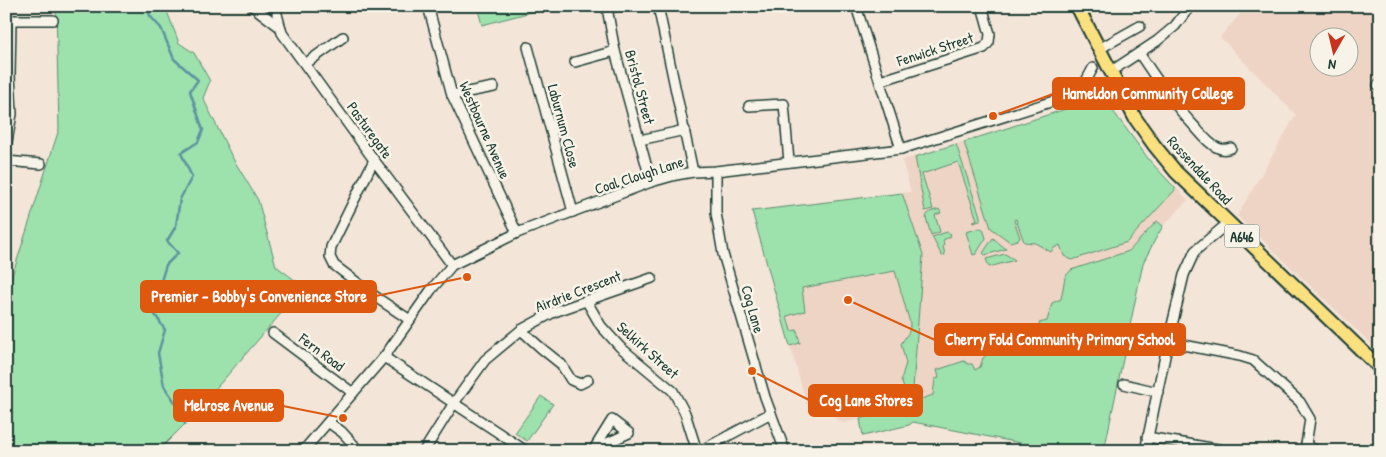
<svg xmlns="http://www.w3.org/2000/svg" width="1386" height="457" font-family="'Patrick Hand',sans-serif">
<rect width="100%" height="100%" fill="#f3e5d8"/>
<filter id="ink" filterUnits="userSpaceOnUse"><feTurbulence type="fractalNoise" baseFrequency=".02" numOctaves="2"/><feDisplacementMap in="SourceGraphic" scale="10" xChannelSelector="R" yChannelSelector="G"/><feConvolveMatrix kernelMatrix="1 2 1 2 8 2 1 2 1" color-interpolation-filters="sRGB"/></filter>
<g filter="url(#ink)">
<g fill="#eed4c5" fill-rule="evenodd">
<path d="M1247,6H1380V352L1237,216L1296,115L1220,37ZM1318,38H1348V68H1318Z"/>
<path d="M1090,103L1104,105L1113,111L1150,161L1188,200L1163,226L1156,238L1143,263L1104,451L1083,448L1072,451H1061L913,422L909,425L863,436L859,419L844,423L836,419L828,408L809,412L752,211L911,192L902,160L915,157L956,144L1081,104Z"/>
</g>
<g fill="#9de1ad" stroke="#5e8f70">
<path d="M56,6H165L179,43L194,53L210,81L203,98L232,157L258,200L276,266L304,287L185,424L158,451H6V295L59,129Z"/>
<path d="M477,6H554L482,25Z"/>
<path d="M1090,103L1104,105L1113,111L1150,161L1175,188V190L1127,242L1072,260L1064,256L1060,245L1054,248L1051,252L1035,243L1024,242L1016,219L1014,220L1020,238L1017,240L1010,242L991,228L964,142L1081,104Z"/>
<path d="M956,144L980,216V221L973,223L972,221L977,220L958,162L922,174L933,209L925,211L915,157Z"/>
<path d="M902,193L923,255L912,402L933,395L935,379L939,378L937,370L964,361L968,364H972L975,370L980,367L983,358L1001,344L1002,338L1040,327L1039,323L1047,321L1052,303L1061,299L1065,277L1071,270L1129,251L1157,221L1163,226L1156,238L1143,263L1104,451L1083,448L1072,451H1061L913,422L909,425L863,436L860,419L904,405L905,391L901,380L906,363L901,344C906,335 910,335 910,323L895,271L802,288L805,311L787,316L791,331L797,330L800,343L790,346L752,211Z"/>
<path d="M939,209L941,213L935,215L940,232L931,235L926,218C927,211 934,211 939,209Z"/>
<path d="M980,228L983,229L986,238L976,254L973,255L966,232Z"/>
<path d="M947,232L951,234L950,237L943,240L944,245L943,246L945,255L942,256L932,237Z"/>
<path d="M993,238L1006,249L985,255L983,253Z"/>
<path d="M1005,254L1015,260L989,267L986,259Z"/>
<path d="M541,396L553,404L527,441L515,433Z"/>
</g>
<g fill="none" stroke-linecap="round" stroke-linejoin="round">
<path stroke="#5d939f" stroke-width="2.5" d="M147,6L150,16L161,28L174,59L198,80L190,91L203,130L198,142L181,153L192,177L180,199L176,226L167,241L178,253L166,265L161,281L147,286V302L165,330L158,353L164,386L181,411L185,424"/>
<defs>
<g id="minor">
<path d="M252,6L281,28"/>
<path d="M277,6V14L282,33L374,160L452,265"/>
<path d="M428,6L452,95L517,233"/>
<path d="M617,6L607,8L615,51L651,182"/>
<path d="M658,6L693,172"/>
<path d="M856,6L901,149"/>
<path d="M6,20H53"/>
<path d="M528,47L573,212"/>
<path d="M1099,49L1140,26"/>
<path d="M1139,53C1157,80 1174,105 1196,128C1202,135 1208,143 1216,147C1221,150 1226,150 1231,148"/>
<path d="M575,62L615,51"/>
<path d="M305,64L343,37"/>
<path d="M1110,72L1157,41L1175,26L1188,9L1187,6"/>
<path d="M880,81L984,48L989,42L990,34L982,6"/>
<path d="M1378,85L1380,83"/>
<path d="M1076,94L1086,81L1093,68"/>
<path d="M452,95L494,87"/>
<path d="M749,106L784,104L789,162"/>
<path d="M640,140L685,130"/>
<path d="M6,147L12,114L10,75L11,20"/>
<path d="M374,160L331,247L330,257L334,265L380,300L410,320"/>
<path d="M6,161L41,164"/>
<path d="M716,171V213L723,254L765,397L785,451"/>
<path d="M586,300L601,326L620,347L673,391L685,413L697,451"/>
<path d="M521,330L541,348L561,364L571,380L580,384L588,380"/>
<path d="M273,333L353,393"/>
<path d="M1168,342L1240,356L1253,360L1300,402L1310,419L1305,451"/>
<path d="M384,357L526,451"/>
<path d="M1124,384L1158,392"/>
<path d="M612,420L629,433L594,449Z"/>
<path d="M328,422L342,432L354,445"/>
<path d="M1147,437L1229,451"/>
<path d="M1306,445L1317,451"/>
<path d="M303,451L384,357L431,290L452,265L517,233L651,182L676,175L693,172L716,171L901,149L1076,94L1119,90"/>
<path d="M424,451L454,403L485,360L521,330L554,312L652,278"/>
<path d="M700,451L771,413"/>
<path d="M1145,451L1168,342L1184,275L1195,251L1228,223"/>
</g>
<path id="highway" d="M1077,6L1135,118L1154,145L1176,172L1380,368"/>
</defs>
<use href="#minor" stroke="#1f3d34" stroke-width="12"/>
<use href="#highway" stroke="#1f3d34" stroke-width="16"/>
<use href="#minor" stroke="#f7f3e8" stroke-width="9"/>
<use href="#highway" stroke="#fbe080" stroke-width="12"/>
</g>
</g>
<g text-anchor="middle" dominant-baseline="central" stroke-width="5" stroke-linejoin="round" paint-order="stroke">
<rect fill="#f7f3e8" stroke="#60746a" stroke-width="1" x="1224.5" y="224.5" width="35" height="23" rx="4"/>
<g font-size="14" font-weight="bold" fill="#1f3d34">
<text x="1242" y="236">A646</text>
</g>
<g font-size="15" fill="#1f3d34" stroke="#f7f3e8">
<text transform="translate(935 49) rotate(-18)">Fenwick Street</text>
<text transform="translate(640 87) rotate(75)">Bristol Street</text>
<text transform="translate(564 126) rotate(75)">Laburnum Close</text>
<text transform="translate(370 130) rotate(54)">Pasturegate</text>
<text transform="translate(485 130) rotate(66)">Westbourne Avenue</text>
<text transform="translate(1200 170) rotate(47)">Rossendale Road</text>
<text transform="translate(639 175) rotate(-18)">Coal Clough Lane</text>
<text transform="translate(578 291) rotate(-21)">Airdrie Crescent</text>
<text transform="translate(753 309) rotate(74)">Cog Lane</text>
<text transform="translate(648 350) rotate(42)">Selkirk Street</text>
<text transform="translate(322 352) rotate(37)">Fern Road</text>
</g>
</g>
<path fill="none" stroke="#de580e" stroke-width="2" d="M993 116L1053 94M467 277L376 296M848 300L935 340M752 371L809 400M343 418L283 406"/>
<g fill="#de580e" stroke="#f7f3e8" stroke-width="2">
<circle cx="993" cy="116" r="5"/>
<circle cx="467" cy="277" r="5"/>
<circle cx="848" cy="300" r="5"/>
<circle cx="752" cy="371" r="5"/>
<circle cx="343" cy="418" r="5"/>
</g>
<g fill="#de580e" stroke="#de580e" stroke-width="2">
<rect x="1053" y="78" width="191" height="31" rx="5"/>
<rect x="141" y="281" width="235" height="31" rx="5"/>
<rect x="935" y="324" width="250" height="31" rx="5"/>
<rect x="809" y="385" width="113" height="31" rx="5"/>
<rect x="174" y="390" width="109" height="31" rx="5"/>
</g>
<g font-size="16" text-anchor="middle" font-weight="bold" fill="#fff">
<text x="1148" y="99">Hameldon Community College</text>
<text x="259" y="302">Premier - Bobby's Convenience Store</text>
<text x="1060" y="345">Cherry Fold Community Primary School</text>
<text x="866" y="406">Cog Lane Stores</text>
<text x="229" y="411">Melrose Avenue</text>
</g>
<rect width="1386" height="457" fill="none" stroke="#f7f3e8" stroke-width="25"/>
<rect x="12" y="12" width="1361" height="432" fill="none" stroke="#1f3d34" stroke-width="2" filter="url(#ink)"/>
<g transform="translate(1334 52) rotate(188)"><circle r="24" fill="#f7f3e8" stroke="#a1aaa0"/>
<path d="M0-4L9 19L0 12L-9 19Z" fill="#c8321e"/>
<text y="-8" font-size="14" font-weight="bold" text-anchor="middle" fill="#1f3d34">N</text>
</g>
</svg>
